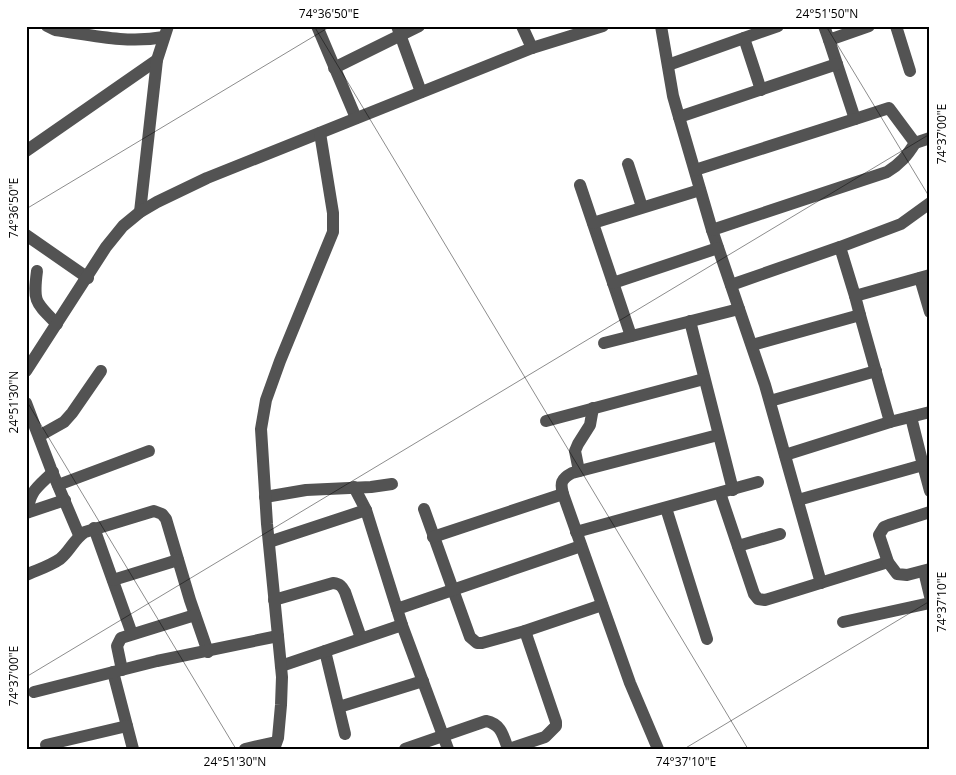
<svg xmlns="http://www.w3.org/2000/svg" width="956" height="775" font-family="'Open Sans',sans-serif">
<rect width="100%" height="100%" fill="#fff"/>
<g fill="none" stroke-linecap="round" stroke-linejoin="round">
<g stroke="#535353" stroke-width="12">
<path d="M47,26L55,30C91,35 127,44 164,37"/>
<path d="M317,26L356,118"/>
<path d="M397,26L421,92"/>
<path d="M522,26L532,48"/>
<path d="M661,26L673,96L679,117L712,230L765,385L821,583"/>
<path d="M824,26L829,40L869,26"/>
<path d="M896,26L910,71"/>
<path d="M744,38L761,90"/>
<path d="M829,40L855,119L889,108L915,143L930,138"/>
<path d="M668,65L778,26"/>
<path d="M334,68L419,26"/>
<path d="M679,117L837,64"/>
<path d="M26,151L157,60"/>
<path d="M628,164L642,207"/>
<path d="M695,170L855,119"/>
<path d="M580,185L631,336"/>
<path d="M140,212L157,60L168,26"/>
<path d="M593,223L700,190"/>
<path d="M712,230L887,172C900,164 907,156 915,143"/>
<path d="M26,235L88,278"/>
<path d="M37,271C33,302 35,302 57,324"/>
<path d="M920,278L930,312"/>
<path d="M613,283L718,248"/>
<path d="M731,285L840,247"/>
<path d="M855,296L840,247L901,224L930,203"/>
<path d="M860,315L855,296L930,275"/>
<path d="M690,321L733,490"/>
<path d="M604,343L739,309"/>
<path d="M752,345L860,315L890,422"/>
<path d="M26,371L106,247L123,226L140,212L157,202L207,178L532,48L603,26"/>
<path d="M770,401L876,371"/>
<path d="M26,403L51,469L79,535"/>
<path d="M546,421L704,379"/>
<path d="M39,436L64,422L72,413L101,371"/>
<path d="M785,455L890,422L930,412"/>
<path d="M923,465L930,491"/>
<path d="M579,471L575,451L578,444L590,425L593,408"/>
<path d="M58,485L149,451"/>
<path d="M354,487L366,510L397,609"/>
<path d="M720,493L754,594L758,599L765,600L775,597L888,562"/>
<path d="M265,497L306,490L371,487L392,484"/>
<path d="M798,500L923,465L911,417"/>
<path d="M666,508L707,639"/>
<path d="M424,509L470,637L477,643H482L525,631L602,605"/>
<path d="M28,512C29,491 38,487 53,472"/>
<path d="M930,512L889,525L884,527L879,535L888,562L897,574L907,575L930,569"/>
<path d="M26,513L65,500"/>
<path d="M94,528L132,634"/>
<path d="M576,532L758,482"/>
<path d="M433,537L563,494"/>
<path d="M269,542L366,510"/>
<path d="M738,546L780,534"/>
<path d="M924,571L930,596"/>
<path d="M26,575C37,570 50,566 60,559C70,551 74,539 85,532L154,511L162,514L166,519L190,600L208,652"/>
<path d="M113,580L178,560"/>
<path d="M274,600L333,583C340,584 342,586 345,592L361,638"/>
<path d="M843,622L930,603"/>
<path d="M402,625L397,609L581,546"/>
<path d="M325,651L345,734"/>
<path d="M281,666L402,625L448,749"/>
<path d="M122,670L117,646L121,638L195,615"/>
<path d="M113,672L133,749"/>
<path d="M34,692L157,661L278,636"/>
<path d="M339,707L423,681"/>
<path d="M46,745L127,726"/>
<path d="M245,749L276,742"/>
<path d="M274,749L278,738L281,705L282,677L267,524L261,429L266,400L280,361L333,232V213L320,133"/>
<path d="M405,749L486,721C501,724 503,735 508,749"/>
<path d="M509,749L545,737L556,726V722L525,631"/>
<path d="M658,749L630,683L563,494C560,483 561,479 572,473L718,435"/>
</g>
</g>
<path fill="none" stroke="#000" stroke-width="1" stroke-opacity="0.45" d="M314,26L748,749M826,26L930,198M26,209L331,26M26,400L236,749M26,677L930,134M684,749L930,601"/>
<rect width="956" height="775" fill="none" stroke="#ffffff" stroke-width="55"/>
<rect x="28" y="28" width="900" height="720" fill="none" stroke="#000" stroke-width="2"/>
<g font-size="12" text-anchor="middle" fill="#000">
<text x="329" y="18">74°36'50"E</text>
<text x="827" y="18">24°51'50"N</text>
<text transform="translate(942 134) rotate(-90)" y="4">74°37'00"E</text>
<text transform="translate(14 208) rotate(-90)" y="4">74°36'50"E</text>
<text transform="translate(14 402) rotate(-90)" y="4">24°51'30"N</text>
<text transform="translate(942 602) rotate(-90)" y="4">74°37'10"E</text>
<text transform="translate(14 676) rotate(-90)" y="4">74°37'00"E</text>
<text x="235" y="766">24°51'30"N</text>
<text x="686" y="766">74°37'10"E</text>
</g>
</svg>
